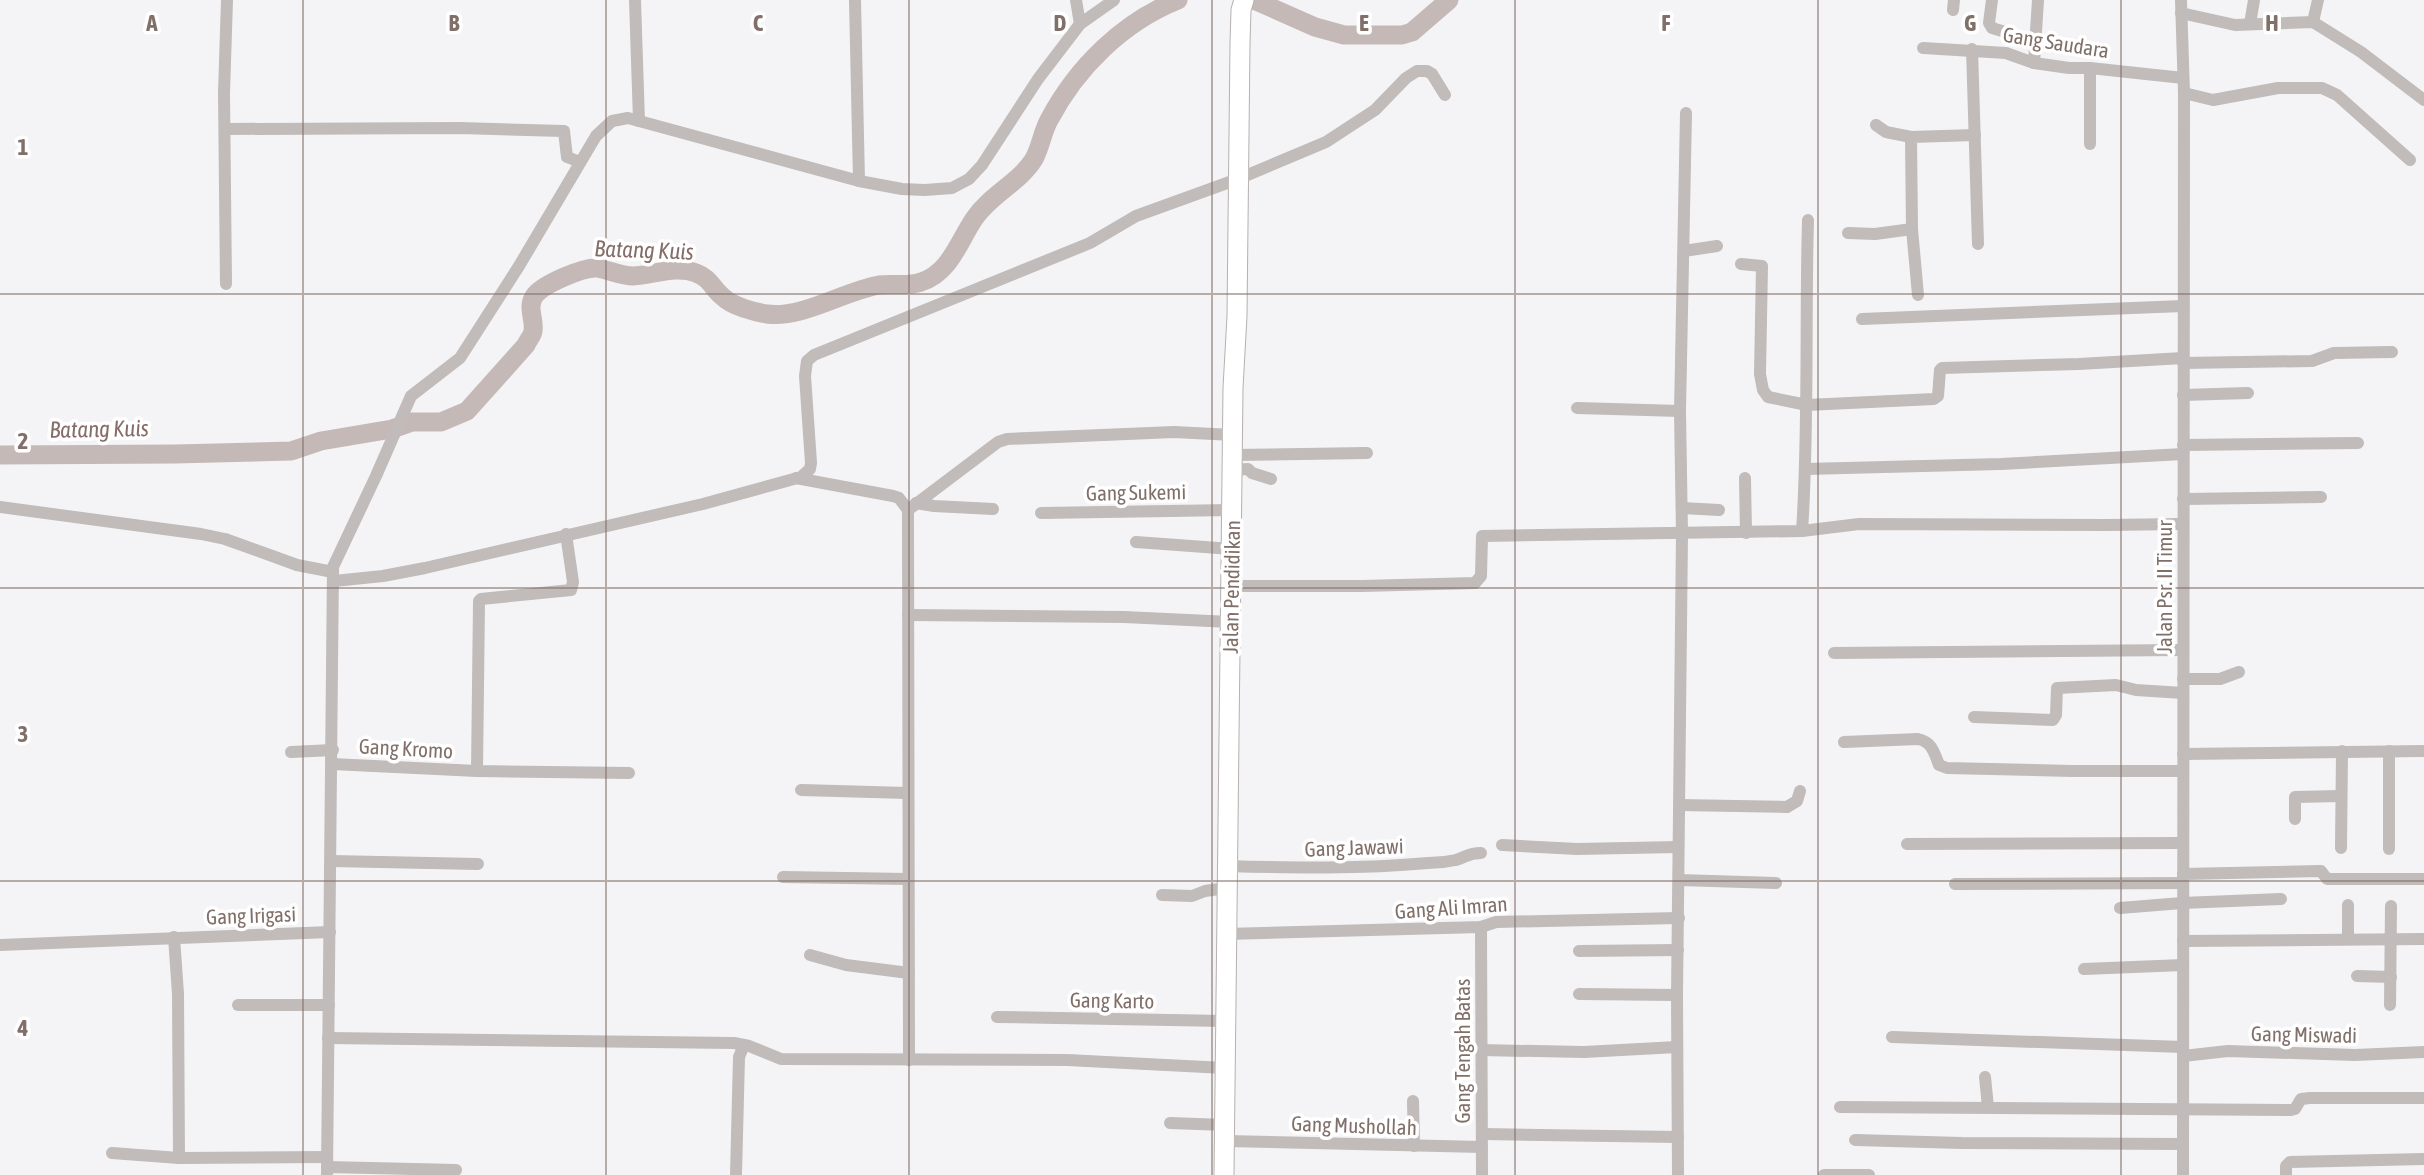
<svg xmlns="http://www.w3.org/2000/svg" width="2424" height="1175" font-family="'Asap Condensed',sans-serif">
<rect width="100%" height="100%" fill="#f4f4f6"/>
<g fill="none" stroke-linecap="round" stroke-linejoin="round">
<g stroke="#c5b9b7" stroke-width="19">
<path d="M1254,0L1315,27L1344,35H1402L1412,32L1449,0"/>
<path d="M0,455L175,454L291,451L321,441L392,429L412,422H441L467,411L526,345C528,340 533,335 533,331C535,318 526,307 535,295C544,284 583,267 597,268C609,270 621,276 633,276C654,275 676,265 696,273C710,278 712,288 723,297C732,306 754,312 767,314C802,319 844,291 879,285C893,283 907,287 921,282C950,273 959,241 974,219C990,195 1019,183 1034,159C1041,146 1042,133 1049,120C1077,67 1123,22 1178,0"/>
</g>
<defs>
<path id="major" d="M1224,1175L1233,388L1237,316L1240,44L1241,10L1244,0"/>
</defs>
<use href="#major" stroke="#b6b0ae" stroke-width="21"/>
<g stroke="#c1bbb9" stroke-width="12">
<path d="M635,0L639,121"/>
<path d="M855,0L859,181"/>
<path d="M1076,0L1080,24"/>
<path d="M1992,0L1989,23L1992,28L2002,31"/>
<path d="M2181,0L2184,93L2183,1175"/>
<path d="M1953,10L1954,0"/>
<path d="M2181,13L2235,25L2313,22L2361,52L2424,100"/>
<path d="M2313,22L2318,0"/>
<path d="M2250,24L2254,0"/>
<path d="M1923,48L2006,53L2034,63L2069,68H2090L2183,78"/>
<path d="M1972,49L1978,244"/>
<path d="M2034,63L2038,0"/>
<path d="M2090,68V144"/>
<path d="M2184,93L2213,100L2278,88H2322L2337,95L2410,160"/>
<path d="M1876,125L1886,132L1911,137"/>
<path d="M225,129L460,128L564,131L567,157L580,162"/>
<path d="M1912,229L1918,295"/>
<path d="M1848,233L1875,234L1912,229L1911,137L1975,135"/>
<path d="M1684,251L1717,246"/>
<path d="M1741,264L1762,266L1760,374L1763,390L1768,397L1807,405L1934,399L1938,396L1940,370L1942,368L2079,364L2183,358"/>
<path d="M226,284L224,93L227,0"/>
<path d="M1862,319L2183,306"/>
<path d="M2183,363L2312,361L2334,353L2392,352"/>
<path d="M2183,395L2248,393"/>
<path d="M1577,408L1680,411"/>
<path d="M2183,445L2358,443"/>
<path d="M1233,455L1367,453"/>
<path d="M1806,469L2001,464L2183,454"/>
<path d="M1233,470L1248,469L1252,473L1271,479"/>
<path d="M796,478L893,496L899,498L908,510L909,1060"/>
<path d="M1745,478L1746,533"/>
<path d="M2183,499L2321,497"/>
<path d="M916,503L934,506L993,509"/>
<path d="M0,507L201,534L225,539L297,565L333,572"/>
<path d="M1682,508L1719,510"/>
<path d="M908,510L998,442L1007,439L1174,432L1233,435"/>
<path d="M1041,513L1232,510"/>
<path d="M1802,531C1809,427 1805,324 1808,220"/>
<path d="M1136,542L1232,549"/>
<path d="M334,581L383,576L425,568L703,504L801,477L810,469L811,463L805,376L807,361L814,355L1090,243L1136,216L1238,179L1326,142L1375,110L1406,78L1417,71H1427L1432,74L1445,95"/>
<path d="M1231,586H1362L1475,583L1481,576L1482,536L1802,531L1859,524L2106,525L2183,524"/>
<path d="M908,615L1124,617L1231,622"/>
<path d="M1834,653L2183,650"/>
<path d="M2183,679H2220L2239,672"/>
<path d="M1974,717L2053,720L2056,715L2057,688L2116,685L2136,690L2183,693"/>
<path d="M1844,742L1918,739C1932,742 1934,752 1939,765L1947,768L2073,771H2183"/>
<path d="M291,752L333,750"/>
<path d="M2183,754L2424,751"/>
<path d="M332,764L477,771L629,773"/>
<path d="M477,771L479,601L481,599L571,590L573,582L566,534"/>
<path d="M801,790L907,793"/>
<path d="M1679,805L1787,807L1797,801L1800,791"/>
<path d="M2295,819V797L2341,796"/>
<path d="M1907,844L2183,843"/>
<path d="M1502,845L1577,849L1678,847"/>
<path d="M2341,848L2342,751"/>
<path d="M2389,849V751"/>
<path d="M331,861L478,864"/>
<path d="M1227,866C1294,868 1361,869 1428,863C1437,863 1447,862 1456,860C1466,857 1468,853 1481,853"/>
<path d="M2183,874L2321,871L2327,879H2424"/>
<path d="M783,877L908,879"/>
<path d="M1679,880L1776,883"/>
<path d="M1955,884L2183,883"/>
<path d="M1162,895L1192,896L1205,891L1226,888"/>
<path d="M2120,908L2182,903L2281,899"/>
<path d="M1481,927L1482,1175"/>
<path d="M1226,934L1481,927L1496,922L1679,918"/>
<path d="M174,937L178,994L179,1158"/>
<path d="M2348,938V905"/>
<path d="M2183,941L2424,939"/>
<path d="M0,945L330,932"/>
<path d="M1579,951L1678,950"/>
<path d="M810,955L846,965L909,973"/>
<path d="M2084,969L2183,965"/>
<path d="M2357,976L2391,977"/>
<path d="M1579,994L1677,995"/>
<path d="M238,1005H329"/>
<path d="M2390,1005L2391,906"/>
<path d="M997,1017L1225,1021"/>
<path d="M1892,1037L2183,1047"/>
<path d="M328,1038L734,1043L749,1046L781,1059L1067,1060L1225,1068"/>
<path d="M1480,1050L1584,1052L1677,1047"/>
<path d="M2183,1056L2228,1051L2355,1055L2424,1052"/>
<path d="M1985,1077L1988,1107"/>
<path d="M1413,1101L1414,1146"/>
<path d="M1840,1107L2291,1110L2295,1109L2301,1099L2310,1098H2424"/>
<path d="M1170,1123L1225,1125"/>
<path d="M1482,1134L1678,1137"/>
<path d="M1855,1140L1962,1143L2183,1144"/>
<path d="M1225,1141L1482,1147"/>
<path d="M112,1153L179,1158L327,1157"/>
<path d="M327,1167L456,1170"/>
<path d="M327,1175L333,567L376,476L411,396L460,358L519,266L596,136L612,121L628,118L859,181L902,189L925,190L952,188L969,179L982,165L1038,79L1080,24L1114,0"/>
<path d="M736,1175L739,1057L744,1045"/>
<path d="M1678,1175L1677,995L1682,534L1680,411L1686,113"/>
<path d="M1824,1175H1869"/>
<path d="M2286,1175V1166L2290,1162L2424,1159"/>
</g>
<use href="#major" stroke="#fff" stroke-width="19"/>
</g>
<path fill="none" stroke="#817069" stroke-width="2" stroke-opacity="0.55" d="M303,0V1175M606,0V1175M909,0V1175M1212,0V1175M1515,0V1175M1818,0V1175M2121,0V1175M0,294H2424M0,588H2424M0,881H2424"/>
<g text-anchor="middle" dominant-baseline="central" stroke-width="7" stroke-linejoin="round" paint-order="stroke">
<g font-size="21" fill="#817069" stroke="#fff">
<text transform="translate(2056 42) rotate(9)">Gang Saudara</text>
<text transform="translate(1136 492) rotate(-1)">Gang Sukemi</text>
<text transform="translate(1231 587) rotate(-89)">Jalan Pendidikan</text>
<text transform="translate(2164 587) rotate(-90)">Jalan Psr. II Timur</text>
<text transform="translate(406 748) rotate(3)">Gang Kromo</text>
<text transform="translate(1354 847) rotate(-2)">Gang Jawawi</text>
<text transform="translate(1451 907) rotate(-4)">Gang Ali Imran</text>
<text transform="translate(251 915) rotate(-2)">Gang Irigasi</text>
<text transform="translate(1112 1000) rotate(1)">Gang Karto</text>
<text transform="translate(2304 1034) rotate(1)">Gang Miswadi</text>
<text transform="translate(1462 1051) rotate(-90)">Gang Tengah Batas</text>
<text transform="translate(1354 1125) rotate(2)">Gang Mushollah</text>
</g>
<g font-size="23" font-style="italic" fill="#856d69" stroke="#fff">
<text transform="translate(644 250) rotate(2)">Batang Kuis</text>
<text transform="translate(99 429) rotate(-1)">Batang Kuis</text>
</g>
</g>
<g font-size="23" text-anchor="middle" font-weight="bold" fill="#817069" stroke="#fff" stroke-width="7" stroke-linejoin="round" paint-order="stroke">
<text x="152" y="31">A</text>
<text x="454" y="31">B</text>
<text x="758" y="31">C</text>
<text x="1060" y="31">D</text>
<text x="1364" y="31">E</text>
<text x="1666" y="31">F</text>
<text x="1970" y="31">G</text>
<text x="2272" y="31">H</text>
<text x="23" y="155">1</text>
<text x="23" y="449">2</text>
<text x="23" y="742">3</text>
<text x="23" y="1036">4</text>
</g>
</svg>
